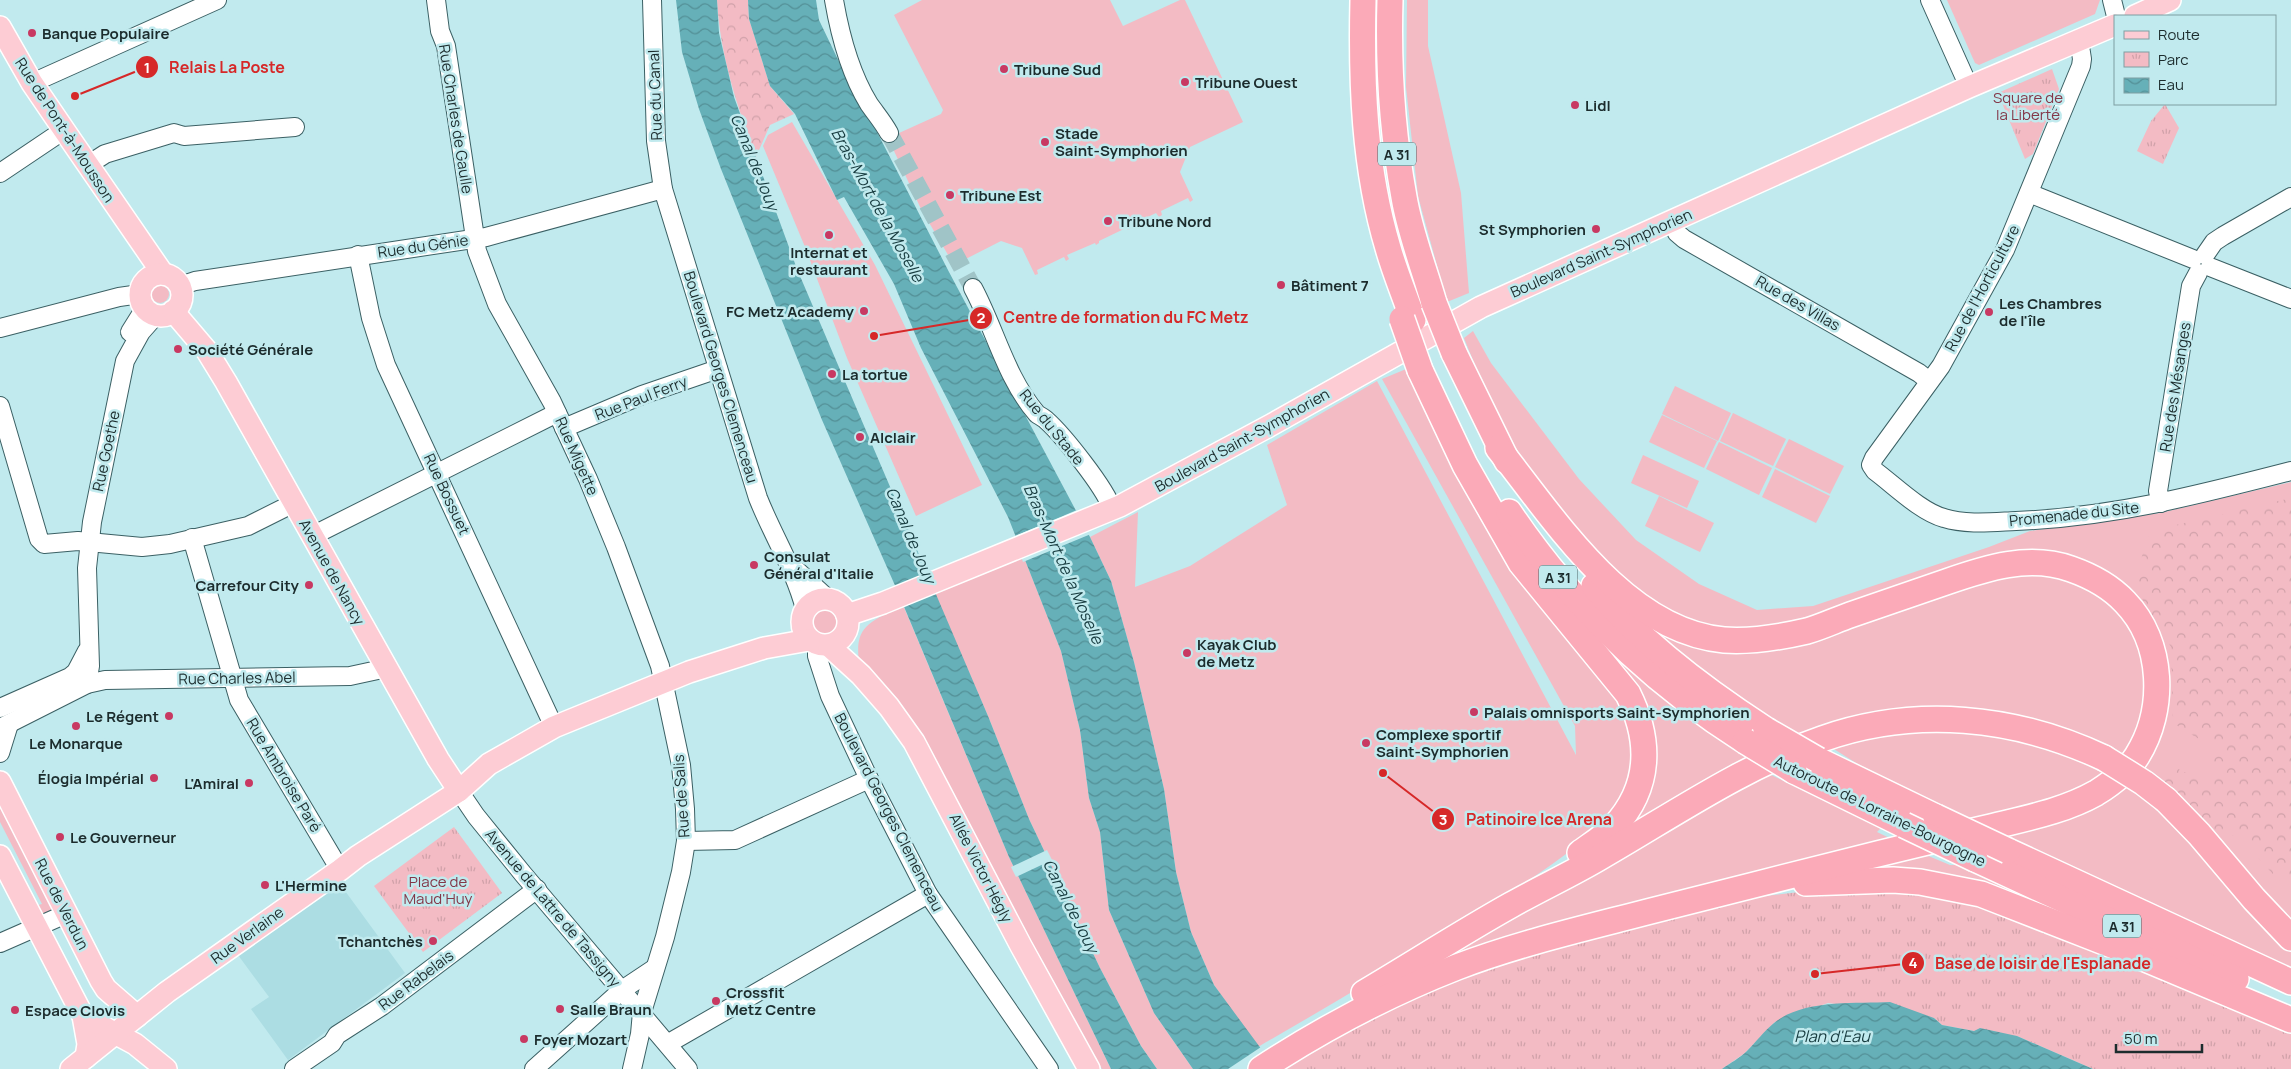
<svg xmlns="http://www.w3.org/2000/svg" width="2291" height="1069" font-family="Manrope,sans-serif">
<defs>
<pattern id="forest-crowns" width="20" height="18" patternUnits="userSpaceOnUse" patternTransform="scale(1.25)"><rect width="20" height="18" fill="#f3bbc4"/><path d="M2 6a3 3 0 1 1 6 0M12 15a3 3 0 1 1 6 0" fill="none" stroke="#d0a1a9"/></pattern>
<pattern id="park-tufts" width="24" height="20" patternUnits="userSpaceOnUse" patternTransform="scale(1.25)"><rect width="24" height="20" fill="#f3bbc4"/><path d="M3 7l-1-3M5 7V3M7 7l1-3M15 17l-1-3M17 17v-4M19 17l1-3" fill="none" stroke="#d0a1a9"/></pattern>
<pattern id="water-waves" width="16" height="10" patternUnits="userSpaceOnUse" patternTransform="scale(1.25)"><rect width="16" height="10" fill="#66b0b8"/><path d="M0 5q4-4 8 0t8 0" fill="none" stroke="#538f96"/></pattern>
</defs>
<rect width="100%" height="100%" fill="#c1eaee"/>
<path fill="#acdde3" d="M340,884L405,973L288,1060L251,1009L269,997L238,955L290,917Z"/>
<g fill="#f3bbc4">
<path d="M922,0H1110L1123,26L1180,0H1185L1243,122L1190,147L1180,172L1193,200L1190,202L1188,198L1161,211L1162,215L1159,217L1156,213L1129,226L1130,229L1128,230L1126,228L1099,241V243L1096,245L1095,243L1067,255L1069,259L1066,261L1064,257L1037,270L1038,274L1035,275L1022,248L1001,241L954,265L921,209L888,138L941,114L943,110L894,15Z"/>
<path d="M1407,0H1428V46L1461,193L1469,293L1447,302L1418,196L1406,87Z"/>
<path d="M1947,0H2100L2095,14L1979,65L1975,63Z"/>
<path d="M792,122L875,265L982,485L916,516L847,358L805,247L763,146L768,135Z"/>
<circle cx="160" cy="294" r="9"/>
<path d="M1473,331L1491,363L1579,479L1636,540L1699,584L1757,610L1813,606L1989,547L2030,531L2160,513L2291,482V970L1872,773L1810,734L1585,857L1581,843C1479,919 1368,983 1258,1047L1214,985L1191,932L1176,872L1164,789L1134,662L1111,581L1090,537L1138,512L1135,587L1190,566L1287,505L1267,445L1377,381L1576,755L1575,726L1382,379L1411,367L1586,636L1657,622L1746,634L1687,623L1616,579L1517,459L1487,395L1464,338Z"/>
<path d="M1675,386L1731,413L1718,441L1662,414Z"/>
<path d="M1733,413L1786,439L1773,466L1720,441Z"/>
<path d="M1662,415L1717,441L1704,468L1649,442Z"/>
<path d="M1789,439L1844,466L1830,494L1775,467Z"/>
<path d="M1719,442L1772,468L1759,495L1706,469Z"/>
<path d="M1643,455L1699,481L1687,508L1631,483Z"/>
<path d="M1775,469L1830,496L1816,523L1762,497Z"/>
<path d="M1659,496L1714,523L1700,552L1645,526Z"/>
<path d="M1023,555L1061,651L1080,730L1089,798L1100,832L1109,910L1154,1013L1193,1069H1157L1141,1046L1100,968L1029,819L988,716L934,592Z"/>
<path d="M903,605L1009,857L1111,1069H1102L988,886L861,675C852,627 864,625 903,605Z"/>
<circle cx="824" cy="622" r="14"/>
<path d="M1761,770L1881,828L1877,832L1902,844L1415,974Z"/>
<path d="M0,800L56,910L43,915L38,905L42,904L0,822Z"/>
<path d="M1914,850L1950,865H1959L2088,924L1807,881Z"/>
</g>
<g fill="url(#forest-crowns)">
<path d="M717,0H748L749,19L770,86L794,114L770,125L756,157C737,105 720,56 717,0Z"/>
<path d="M2291,498V878L2278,880L2240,837L2210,830L2163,782L2174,767L2209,784L2215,749L2173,723L2171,647L2133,584L2150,531Z"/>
</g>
<g fill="url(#park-tufts)">
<path d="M2052,69L2059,89L2033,154L2025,159L1998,93Z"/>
<path d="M2165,104L2179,128L2163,164L2137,151L2151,121Z"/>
<path d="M454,827L502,893L423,952L374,886Z"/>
<path d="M1859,885L1968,898L2291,1029V1069H2093L2017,1036L1974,1031L1942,1025L1934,1018L1828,1003L1775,1022L1745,1053L1722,1069H1284L1336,1034L1399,1001L1520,954L1757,897Z"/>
</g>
<g fill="url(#water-waves)">
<path d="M676,0H717L719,33L734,97L797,269L988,716L1029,819L1100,968L1141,1046L1157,1069H1111L1009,857L897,590L822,420L721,169L699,109L682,52Z"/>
<path d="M748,0H816L819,20L855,95L877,132L949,272L1090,537L1111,581L1134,662L1164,789L1176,872L1191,932L1214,985L1276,1069H1193L1154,1013L1109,910L1100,832L1089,798L1080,730L1061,651L1008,517L921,348L894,284L844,197L837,200L795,114L770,86L749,19Z"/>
<path d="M1890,1002L1934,1018L1942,1025L1974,1031L1980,1028L2017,1036L2093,1069H1722C1730,1063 1740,1058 1747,1051C1756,1042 1764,1031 1774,1023C1803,999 1854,1004 1890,1002Z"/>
</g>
<g fill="#c1eaee">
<path d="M1077,510L1091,534L1023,562L1013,537Z"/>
<path d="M1047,850L1052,860L1016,877L1011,867Z"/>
<path d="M1261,1047L1278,1069H1228Z"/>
</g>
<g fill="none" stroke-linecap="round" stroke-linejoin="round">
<path stroke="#a0c4c7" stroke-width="18" stroke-dasharray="18 9" stroke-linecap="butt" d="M889,133L973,288"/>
<defs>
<g id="minor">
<path d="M436,0L440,31L446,46L477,251L497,304L552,402L588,479L616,547L660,666L681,765L685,809L686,841L681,872L665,937L642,1012L640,1034L632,1069"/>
<path d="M652,0L656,141L663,189L758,498C773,536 795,570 805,609"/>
<path d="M834,0C840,35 850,73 869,104C876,114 883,122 889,133"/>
<path d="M1930,0L1969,87"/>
<path d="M2112,0L2116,16"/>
<path d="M2079,40L2082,59L2081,66L2005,250L1941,366L1874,458L1871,465L1875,471C1894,485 1921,512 1944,518C1966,525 1993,522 2016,521C2113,517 2198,495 2291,471"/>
<path d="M32,83L217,0"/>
<path d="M88,165L105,154L174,133L184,136L295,127"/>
<path d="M0,173L64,130"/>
<path d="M2029,193L2193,259"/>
<path d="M1672,222L1677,233L1684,239L1919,373L1929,381"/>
<path d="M358,255L371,318L386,365L554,727"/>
<path d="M2205,255L2214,242L2223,236L2291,197"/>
<path d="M2210,267L2291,299"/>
<path d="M180,286L195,281L486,237L663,189"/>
<path d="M973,288C995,329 1006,378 1037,414C1040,416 1044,418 1046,420C1063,435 1106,489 1112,509"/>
<path d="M0,328L119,297L140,294"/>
<path d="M130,332L145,308"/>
<path d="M0,406L39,539L44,544L78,541L142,547L170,544L248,526L294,503"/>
<path d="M564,428L642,395L718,369"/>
<path d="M2161,503L2158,491L2191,286L2198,273"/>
<path d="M312,536L557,413"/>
<path d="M192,538L239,700L340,870"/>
<path d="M795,569L828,599"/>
<path d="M817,645V656L830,696L869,779L928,894L1049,1069"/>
<path d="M87,684L90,666L87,568L92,522L125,361L141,332L156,315"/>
<path d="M0,708L70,677L76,672L87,651"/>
<path d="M0,728L87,684L105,680L350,676L387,668"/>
<path d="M0,753L9,724"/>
<path d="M459,791L476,816L523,874L688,1069"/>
<path d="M686,841L735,840L869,779"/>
<path d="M0,943L66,914"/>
<path d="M669,1043L928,894"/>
<path d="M294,1069L332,1043L337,1035L382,1006L537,889"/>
<path d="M534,1069L622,990L655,968"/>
</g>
<g id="major">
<path d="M2135,16L2170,0"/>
<path d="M0,27L32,83L64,130L163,274"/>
<circle cx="161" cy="295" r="21"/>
<path d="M173,311L207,351L226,382L438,759L459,791"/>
<circle cx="825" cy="622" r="23"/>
<path d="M847,615L883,603L1120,506L1271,425L1481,307L1969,87L2115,25"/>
<path d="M828,645L861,675L889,707L914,742L1021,946L1089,1069"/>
<path d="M0,782L101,981L106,989L137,1016"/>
<path d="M0,856L83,1016L88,1044L86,1057"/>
<path d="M83,1016L135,1044L166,1069"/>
<path d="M71,1069L167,992L340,870L358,856L459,791L489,764L554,727L689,672L764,648L809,640"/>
</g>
<g id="highway">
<path d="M1363,0C1361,83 1364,168 1388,248C1395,273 1405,296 1413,320"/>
<path d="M1390,0C1388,66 1392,131 1404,197C1410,233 1424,268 1434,303"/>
<path d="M1454,353L1507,461"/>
<path d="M1420,370L1465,465L1521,563L1628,694C1651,740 1651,787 1614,827C1604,837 1591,845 1580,853"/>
<path d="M1509,512C1571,604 1652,682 1745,741"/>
<path d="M1594,586C1641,643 1704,690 1766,730"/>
<path d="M1818,760L1936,817"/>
<path d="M1794,771L1904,825"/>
<path d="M2166,800L2199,834L2254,899L2291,938"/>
<path d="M2008,851L2291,982"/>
<path d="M1975,859L2236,979"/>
<path d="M1806,883L1893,880L1920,882L1981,894L2117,947L2291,1020"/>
<path d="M1364,993C1413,964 1461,933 1511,905C1541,888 1572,874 1602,856C1673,815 1744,766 1822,739C1915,706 2015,716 2104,758"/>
<path d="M1261,1069C1322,1029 1388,994 1457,967C1520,943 1586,928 1651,911C1720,894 1788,876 1857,859C1902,848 1947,837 1991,827C2027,818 2064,811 2096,793C2112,783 2127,772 2137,756C2166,710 2164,642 2125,602C2110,586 2091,576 2071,569C2029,554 1986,568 1946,582C1914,593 1882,604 1850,615C1836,620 1821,627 1807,631C1781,637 1750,642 1724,640C1625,631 1555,520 1498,448"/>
</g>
</defs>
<use href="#minor" stroke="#3b6064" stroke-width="20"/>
<use href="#major" stroke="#fff" stroke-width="24"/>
<use href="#highway" stroke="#fff" stroke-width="28"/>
<use href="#minor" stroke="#fff" stroke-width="18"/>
<use href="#major" stroke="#fdccd4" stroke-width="21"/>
<use href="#highway" stroke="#fbaab8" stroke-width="25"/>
<defs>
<g id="highway-bridge">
<path d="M1434,303L1454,353"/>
<path d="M1402,319L1420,370"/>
<path d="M1766,730L1818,760"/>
<path d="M1745,741L1794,771"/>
<path d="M2104,758L2144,783L2166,800"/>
<path d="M1936,817L2008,851"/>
<path d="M1904,825L1975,859"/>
</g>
</defs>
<use href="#highway-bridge" stroke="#fff" stroke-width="28" stroke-linecap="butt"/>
<use href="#highway-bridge" stroke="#fbaab8" stroke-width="25"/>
</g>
<g fill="#c83962" stroke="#c1eaee" stroke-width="2">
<circle cx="32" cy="33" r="5"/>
<circle cx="1004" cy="69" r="5"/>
<circle cx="1185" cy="82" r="5"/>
<circle cx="1575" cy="105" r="5"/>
<circle cx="1045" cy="142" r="5"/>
<circle cx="950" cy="195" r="5"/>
<circle cx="1108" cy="221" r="5"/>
<circle cx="1596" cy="229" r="5"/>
<circle cx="829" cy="235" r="5"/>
<circle cx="1281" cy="285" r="5"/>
<circle cx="864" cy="311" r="5"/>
<circle cx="1989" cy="312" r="5"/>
<circle cx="178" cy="349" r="5"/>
<circle cx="832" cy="374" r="5"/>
<circle cx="860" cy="437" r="5"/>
<circle cx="754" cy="565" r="5"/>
<circle cx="309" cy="585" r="5"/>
<circle cx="1187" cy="653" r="5"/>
<circle cx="1474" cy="712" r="5"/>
<circle cx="169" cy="716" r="5"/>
<circle cx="76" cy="726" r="5"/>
<circle cx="1366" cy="743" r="5"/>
<circle cx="154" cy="778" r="5"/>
<circle cx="249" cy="783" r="5"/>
<circle cx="60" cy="837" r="5"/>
<circle cx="265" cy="885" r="5"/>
<circle cx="433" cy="941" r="5"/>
<circle cx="716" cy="1001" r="5"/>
<circle cx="560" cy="1009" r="5"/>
<circle cx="15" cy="1010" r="5"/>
<circle cx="524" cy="1039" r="5"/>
</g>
<g text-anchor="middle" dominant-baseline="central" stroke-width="5" stroke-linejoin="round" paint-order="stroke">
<g fill="#c1eaee" stroke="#4e6567" stroke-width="1">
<rect x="1378" y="142.5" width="38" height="23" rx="4"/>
<rect x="1539" y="565.5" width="38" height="23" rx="4"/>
<rect x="2103" y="914.5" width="38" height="23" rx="4"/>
</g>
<g font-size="14" font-weight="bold" fill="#1c2c2d">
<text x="1397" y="154">A 31</text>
<text x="1558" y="577">A 31</text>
<text x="2122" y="926">A 31</text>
</g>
<g font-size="15" font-weight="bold" fill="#1c2c2d" stroke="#c1eaee" text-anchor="start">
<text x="42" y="33">Banque Populaire</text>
<text x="1014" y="69">Tribune Sud</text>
<text x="1195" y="82">Tribune Ouest</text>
<text x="1585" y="105">Lidl</text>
<text x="1055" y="133">Stade<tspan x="1055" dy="17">Saint-Symphorien</tspan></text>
<text x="960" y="195">Tribune Est</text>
<text x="1118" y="221">Tribune Nord</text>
<text x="1586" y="229" text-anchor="end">St Symphorien</text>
<text x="829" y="252" text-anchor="middle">Internat et<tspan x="829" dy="17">restaurant</tspan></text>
<text x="1291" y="285">Bâtiment 7</text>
<text x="1999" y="303">Les Chambres<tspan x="1999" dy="17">de l'île</tspan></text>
<text x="854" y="311" text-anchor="end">FC Metz Academy</text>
<text x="188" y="349">Société Générale</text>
<text x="842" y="374">La tortue</text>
<text x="870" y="437">Alclair</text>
<text x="764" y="556">Consulat<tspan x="764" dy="17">Général d'Italie</tspan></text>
<text x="299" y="585" text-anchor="end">Carrefour City</text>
<text x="1197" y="644">Kayak Club<tspan x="1197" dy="17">de Metz</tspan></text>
<text x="1484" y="712">Palais omnisports Saint-Symphorien</text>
<text x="159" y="716" text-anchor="end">Le Régent</text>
<text x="1376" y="734">Complexe sportif<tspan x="1376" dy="17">Saint-Symphorien</tspan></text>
<text x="76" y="743" text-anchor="middle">Le Monarque</text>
<text x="144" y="778" text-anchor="end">Élogia Impérial</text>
<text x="239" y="783" text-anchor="end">L'Amiral</text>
<text x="70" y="837">Le Gouverneur</text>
<text x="275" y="885">L'Hermine</text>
<text x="423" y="941" text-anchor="end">Tchantchès</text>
<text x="726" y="992">Crossfit<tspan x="726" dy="17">Metz Centre</tspan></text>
<text x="570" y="1009">Salle Braun</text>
<text x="25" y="1010">Espace Clovis</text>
<text x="534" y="1039">Foyer Mozart</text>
</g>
<g font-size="15" fill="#1c2c2d" stroke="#c1eaee">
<text transform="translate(655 95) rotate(-92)">Rue du Canal</text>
<text transform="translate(456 119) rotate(81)">Rue Charles de Gaulle</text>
<text transform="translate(65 130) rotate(57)">Rue de Pont-à-Mousson</text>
<text transform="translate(423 246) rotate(-8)">Rue du Génie</text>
<text transform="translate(1601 253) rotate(-24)">Boulevard Saint-Symphorien</text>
<text transform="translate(1982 288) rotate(-62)">Rue de l'Horticulture</text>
<text transform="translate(1798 303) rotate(30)">Rue des Villas</text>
<text transform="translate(721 377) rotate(73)">Boulevard Georges Clemenceau</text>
<text transform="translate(2175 387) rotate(-81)">Rue des Mésanges</text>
<text transform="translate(641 398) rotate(-21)">Rue Paul Ferry</text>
<text transform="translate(1052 427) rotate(51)">Rue du Stade</text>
<text transform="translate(1242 440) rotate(-29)">Boulevard Saint-Symphorien</text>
<text transform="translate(106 451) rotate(-78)">Rue Goethe</text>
<text transform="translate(577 456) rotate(66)">Rue Migette</text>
<text transform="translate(447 494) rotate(65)">Rue Bossuet</text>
<text transform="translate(2074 514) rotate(-6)">Promenade du Site</text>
<text transform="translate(332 572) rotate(61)">Avenue de Nancy</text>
<text transform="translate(237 678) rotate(-1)">Rue Charles Abel</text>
<text transform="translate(284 775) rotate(59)">Rue Ambroise Paré</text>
<text transform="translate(681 796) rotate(-94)">Rue de Salis</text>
<text transform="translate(1880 811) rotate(26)">Autoroute de Lorraine-Bourgogne</text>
<text transform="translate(889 812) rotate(63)">Boulevard Georges Clemenceau</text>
<text transform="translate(981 868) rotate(63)">Allée Victor Hégly</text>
<text transform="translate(62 904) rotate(63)">Rue de Verdun</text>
<text transform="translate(553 908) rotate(50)">Avenue de Lattre de Tassigny</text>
<text transform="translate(247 935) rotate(-36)">Rue Verlaine</text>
<text transform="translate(416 980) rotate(-37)">Rue Rabelais</text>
</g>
<g font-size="15" fill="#833748" stroke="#c1eaee">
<text x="2028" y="97">Square de<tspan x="2028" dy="17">la Liberté</tspan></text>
<text x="438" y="881">Place de<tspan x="438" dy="17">Maud'Huy</tspan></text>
</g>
<g font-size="16" font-style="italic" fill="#173b3f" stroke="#c1eaee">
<text transform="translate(755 162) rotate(68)">Canal de Jouy</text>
<text transform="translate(878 205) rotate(61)">Bras-Mort de la Moselle</text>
<text transform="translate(911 535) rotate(67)">Canal de Jouy</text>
<text transform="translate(1064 564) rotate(66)">Bras-Mort de la Moselle</text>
<text transform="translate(1071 906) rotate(63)">Canal de Jouy</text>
<text x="1832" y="1036">Plan d'Eau</text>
</g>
</g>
<path fill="none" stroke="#d62828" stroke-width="2" d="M75 96L147 67M874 336L981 318M1383 773L1443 819M1815 974L1913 963"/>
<g fill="#d62828" stroke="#c1eaee" stroke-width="2">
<circle cx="75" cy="96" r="5"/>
<circle cx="874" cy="336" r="5"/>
<circle cx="1383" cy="773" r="5"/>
<circle cx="1815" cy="974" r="5"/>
<circle cx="147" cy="67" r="12"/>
<circle cx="981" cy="318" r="12"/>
<circle cx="1443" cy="819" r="12"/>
<circle cx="1913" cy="963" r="12"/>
</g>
<g font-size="15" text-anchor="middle" font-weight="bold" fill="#fff">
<text x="147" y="73">1</text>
<text x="981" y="323">2</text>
<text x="1443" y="825">3</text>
<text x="1913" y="968">4</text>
</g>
<g font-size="16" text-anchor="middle" font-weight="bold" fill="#d62828" stroke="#c1eaee" stroke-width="5" stroke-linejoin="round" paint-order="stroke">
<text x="227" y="73">Relais La Poste</text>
<text x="1126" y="323">Centre de formation du FC Metz</text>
<text x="1539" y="825">Patinoire Ice Arena</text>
<text x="2043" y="969">Base de loisir de l'Esplanade</text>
</g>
<rect x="2114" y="15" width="162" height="90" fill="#c1eaee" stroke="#7f9ea1"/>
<rect x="2124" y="31" width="25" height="8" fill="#fdccd4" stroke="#7f9ea1"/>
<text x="2158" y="40" font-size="15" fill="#1c2c2d">Route</text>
<rect x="2124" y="52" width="25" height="15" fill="url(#park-tufts)" stroke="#7f9ea1"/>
<text x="2158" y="65" font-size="15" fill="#1c2c2d">Parc</text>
<rect x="2124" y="78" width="25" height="15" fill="url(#water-waves)" stroke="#7f9ea1"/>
<text x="2158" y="90" font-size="15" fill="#1c2c2d">Eau</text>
<path d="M2116 1044v8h86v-8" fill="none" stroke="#1c2c2d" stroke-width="2.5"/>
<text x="2124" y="1044" font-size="15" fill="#1c2c2d" stroke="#c1eaee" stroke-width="4" paint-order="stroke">50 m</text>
</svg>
